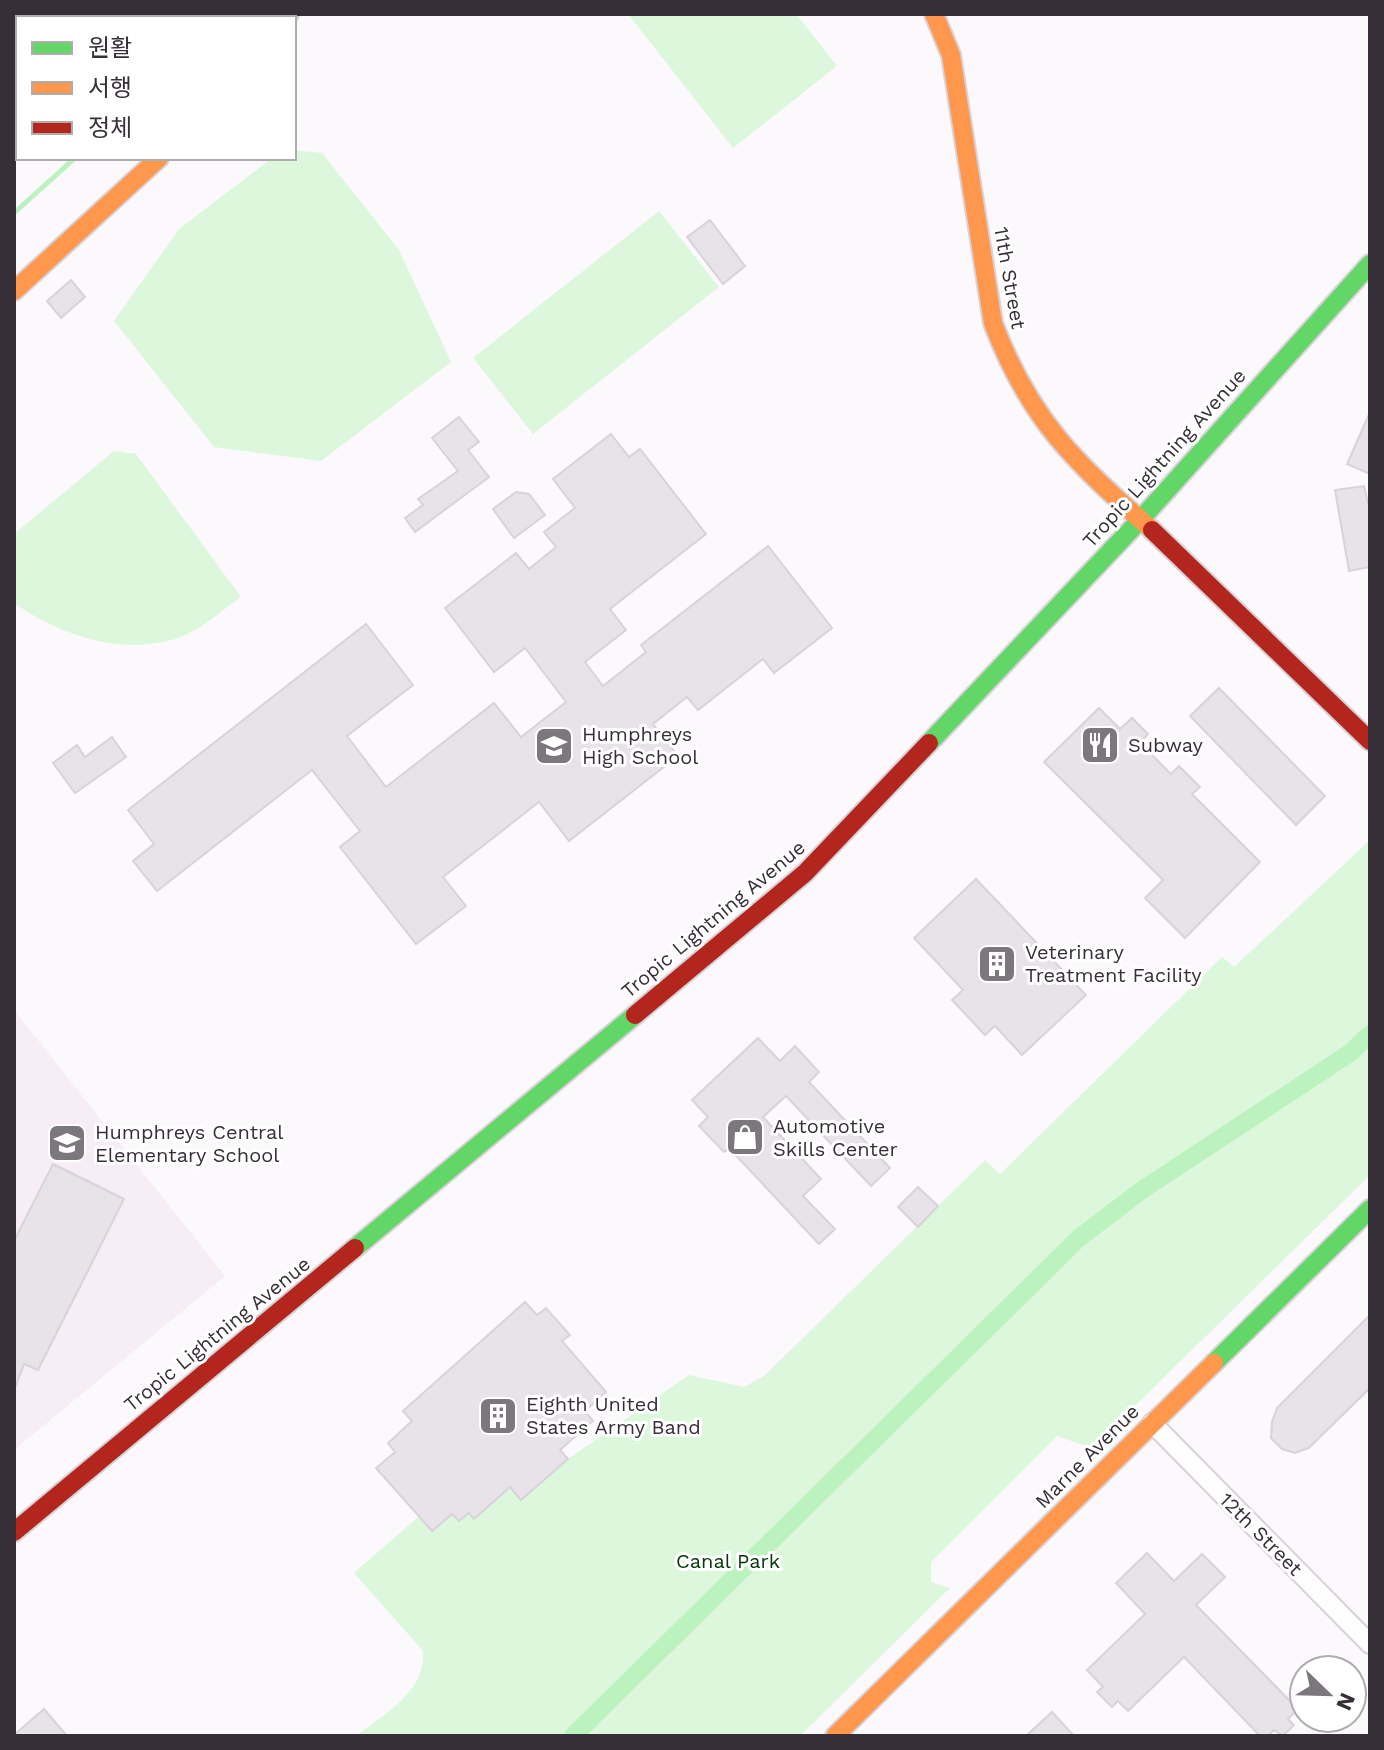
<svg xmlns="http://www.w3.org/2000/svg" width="1384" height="1750" font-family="'Work Sans','Noto Sans KR',sans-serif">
<rect width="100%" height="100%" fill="#fcf9fc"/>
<path fill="#f7edf7" d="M14,1010L225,1276L14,1450Z"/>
<g fill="#ddf7dd">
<path d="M628,14H796L837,66L733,148Z"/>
<path d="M294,150L322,153L399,250L451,362L321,461L214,447L114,321L179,229L272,158H294Z"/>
<path d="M659,211L719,287L533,434L473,358Z"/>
<path d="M114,451L136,454L241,597C220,612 197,633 172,640C116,654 60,635 14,603V534Z"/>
<path d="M1370,840V1175L1092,1448L1057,1436L931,1562V1582L950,1588L800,1736H356C385,1713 426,1692 423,1651L354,1573L419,1516L432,1531L452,1514L459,1521L469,1513L475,1518L510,1487L521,1500L568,1459L689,1375L744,1387L764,1376L985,1160L1000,1174L1222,957L1234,967Z"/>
</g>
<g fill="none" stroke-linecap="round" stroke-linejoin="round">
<g stroke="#bcf2be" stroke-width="5">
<path d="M212,18L216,14"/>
<path d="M14,213L75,158"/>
</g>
<path stroke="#bcf2be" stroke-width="18" d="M573,1736L1079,1238L1142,1190L1350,1053L1370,1034"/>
</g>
<g fill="#e8e2e9" stroke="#d8d3d9" stroke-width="2">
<path d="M710,220L745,266L723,284L687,237Z"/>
<path d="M71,280L85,297L61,318L47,301Z"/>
<path d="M1370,412V474L1347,464Z"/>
<path d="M459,417L479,442L468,450L489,477L415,532L405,518L423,505L418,499L458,471L432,438Z"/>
<path d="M611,434L629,457L640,449L706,534L610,609L626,630L585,662L603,686L646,652L641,645L768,546L832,628L774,673L763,659L698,710L687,697L653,724L678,756L569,841L539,802L443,877L466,906L416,944L340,847L360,831L312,770L157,891L133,861L154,844L128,810L366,624L413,685L347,736L386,787L494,703L521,737L566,702L525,648L494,672L445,608L516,553L529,569L556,547L544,532L575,508L553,479Z"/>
<path d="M1364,486L1370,511V567L1349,571L1335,490Z"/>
<path d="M516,492L529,494L545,515L514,538L493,509Z"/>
<path d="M1219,688L1325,796L1296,825L1190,716Z"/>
<path d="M1099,708L1120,729L1132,718L1148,734L1140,743L1171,774L1179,766L1200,787L1192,794L1260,862L1185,938L1145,898L1163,880L1044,762Z"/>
<path d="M112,737L126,757L75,793L53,763L77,745L85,757Z"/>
<path d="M976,879L1086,995L1022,1055L995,1026L985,1035L952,1000L963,990L914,938Z"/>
<path d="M758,1038L780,1061L795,1046L819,1072L809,1082L890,1168L871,1186L786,1096L763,1117L821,1179L803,1196L835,1229L819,1244L729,1148L724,1152L699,1126L708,1117L692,1100Z"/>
<path d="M53,1164L124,1199L38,1370L24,1364L15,1388L14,1241Z"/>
<path d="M918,1187L938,1206L918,1227L898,1207Z"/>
<path d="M525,1302L537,1315L546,1308L570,1335L562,1341L606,1392L585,1411L593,1421L560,1450L568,1459L521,1500L510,1487L474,1519L469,1513L459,1521L452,1514L432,1531L376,1468L395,1452L388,1443L412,1421L403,1411Z"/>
<path d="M1370,1315V1388L1309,1448L1295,1453L1282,1449L1271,1438L1272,1422L1277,1408Z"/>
<path d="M1147,1553L1174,1581L1202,1554L1225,1577L1196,1605L1298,1709L1288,1719L1294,1725L1283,1736L1274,1730L1268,1736H1260L1184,1657L1128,1711L1118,1701L1112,1707L1097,1692L1103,1687L1087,1670L1145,1614L1116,1583Z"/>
<path d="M44,1709L67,1736H14V1735Z"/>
<path d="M1052,1712L1074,1736H1026Z"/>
</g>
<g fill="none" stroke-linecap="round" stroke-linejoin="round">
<defs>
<path id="street" d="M1152,1423L1370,1644"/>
<g id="fast">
<path d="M285,18L289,14"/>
<path d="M929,743L1141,519L1370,264"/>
<path d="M355,1248L635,1015"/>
<path d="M1214,1363L1370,1209"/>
</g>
<g id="slow">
<path d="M934,14L951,55L993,323C1030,421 1076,463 1152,530"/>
<path d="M107,18L111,14"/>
<path d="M14,291L159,158"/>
<path d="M835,1736L1214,1363"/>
</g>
<g id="jam">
<path d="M14,102L18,99"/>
<path d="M1152,530L1370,741"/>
<path d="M635,1015L805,873L929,743"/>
<path d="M14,1532L355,1248"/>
</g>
</defs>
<use href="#street" stroke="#d8d2d8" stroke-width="22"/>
<use href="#fast" stroke="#d8d2d8" stroke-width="22"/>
<use href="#slow" stroke="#d8d2d8" stroke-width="22"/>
<use href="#jam" stroke="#d8d2d8" stroke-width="22"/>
<use href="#street" stroke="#fffeff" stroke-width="18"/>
<use href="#fast" stroke="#63d668" stroke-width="18"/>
<use href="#slow" stroke="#ff974d" stroke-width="18"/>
<use href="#jam" stroke="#b3261e" stroke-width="18"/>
</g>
<defs>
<symbol id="restaurant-square" viewBox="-11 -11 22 22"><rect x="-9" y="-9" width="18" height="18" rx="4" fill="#7c767d" stroke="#fff"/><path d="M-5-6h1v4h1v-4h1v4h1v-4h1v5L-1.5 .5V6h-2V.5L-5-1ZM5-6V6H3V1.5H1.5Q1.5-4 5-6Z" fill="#fff"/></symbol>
<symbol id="school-square" viewBox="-11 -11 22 22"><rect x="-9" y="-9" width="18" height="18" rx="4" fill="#7c767d" stroke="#fff"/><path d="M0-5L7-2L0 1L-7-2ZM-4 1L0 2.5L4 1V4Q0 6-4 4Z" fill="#fff"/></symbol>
<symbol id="building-square" viewBox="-11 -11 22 22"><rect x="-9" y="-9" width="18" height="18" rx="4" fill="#7c767d" stroke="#fff"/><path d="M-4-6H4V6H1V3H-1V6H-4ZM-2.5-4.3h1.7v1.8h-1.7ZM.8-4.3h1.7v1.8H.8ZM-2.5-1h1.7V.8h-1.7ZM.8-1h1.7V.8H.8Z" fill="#fff"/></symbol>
<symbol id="shop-square" viewBox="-11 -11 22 22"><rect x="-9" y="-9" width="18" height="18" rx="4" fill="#7c767d" stroke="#fff"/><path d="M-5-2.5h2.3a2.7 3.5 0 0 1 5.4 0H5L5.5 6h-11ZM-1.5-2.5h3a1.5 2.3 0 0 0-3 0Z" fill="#fff"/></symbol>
</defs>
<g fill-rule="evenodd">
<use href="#restaurant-square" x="1078" y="723" width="44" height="44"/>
<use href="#school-square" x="532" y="724" width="44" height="44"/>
<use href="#building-square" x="975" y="942" width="44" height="44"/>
<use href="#shop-square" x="723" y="1115" width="44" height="44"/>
<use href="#school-square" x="45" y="1121" width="44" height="44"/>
<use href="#building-square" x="476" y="1394" width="44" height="44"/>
</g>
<g text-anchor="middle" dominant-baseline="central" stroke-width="6" stroke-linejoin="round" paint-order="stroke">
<g font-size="20" fill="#372f38" stroke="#fff">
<text transform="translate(1010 278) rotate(80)">11th Street</text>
<text transform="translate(1164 458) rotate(-48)">Tropic Lightning Avenue</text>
<text transform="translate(713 919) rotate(-40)">Tropic Lightning Avenue</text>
<text transform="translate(217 1334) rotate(-39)">Tropic Lightning Avenue</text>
<text transform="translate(1087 1456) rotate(-45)">Marne Avenue</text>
<text transform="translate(1261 1534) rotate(45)">12th Street</text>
</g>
<g font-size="20" fill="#372f38" stroke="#fff" text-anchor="start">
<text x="582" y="734">Humphreys<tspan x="582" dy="23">High School</tspan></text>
<text x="1128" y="745">Subway</text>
<text x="1025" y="952">Veterinary<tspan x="1025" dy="23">Treatment Facility</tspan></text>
<text x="773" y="1126">Automotive<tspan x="773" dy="23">Skills Center</tspan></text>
<text x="95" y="1132">Humphreys Central<tspan x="95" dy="23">Elementary School</tspan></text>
<text x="526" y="1404">Eighth United<tspan x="526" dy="23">States Army Band</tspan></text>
</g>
<g font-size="20" fill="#003807" stroke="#fff">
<text x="728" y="1561">Canal Park</text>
</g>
</g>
<rect width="1384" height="1750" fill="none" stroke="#372f38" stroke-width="32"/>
<rect x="16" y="16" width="280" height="144" fill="#ffffff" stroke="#afacaf" stroke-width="2"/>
<rect x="32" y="42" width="40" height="12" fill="#63d668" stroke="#afacaf" stroke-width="2"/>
<text x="88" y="56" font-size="24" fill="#372f38">원활</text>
<rect x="32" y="82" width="40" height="12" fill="#ff974d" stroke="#afacaf" stroke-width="2"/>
<text x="88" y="96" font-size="24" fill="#372f38">서행</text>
<rect x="32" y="122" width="40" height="12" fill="#b3261e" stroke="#afacaf" stroke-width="2"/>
<text x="88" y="136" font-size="24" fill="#372f38">정체</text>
<g transform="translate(1328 1694) rotate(113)"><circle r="38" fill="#ffffff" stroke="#afacaf" stroke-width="2"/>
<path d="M0-6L14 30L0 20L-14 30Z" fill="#7c767d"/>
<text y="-12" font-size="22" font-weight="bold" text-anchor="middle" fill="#372f38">N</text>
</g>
</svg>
